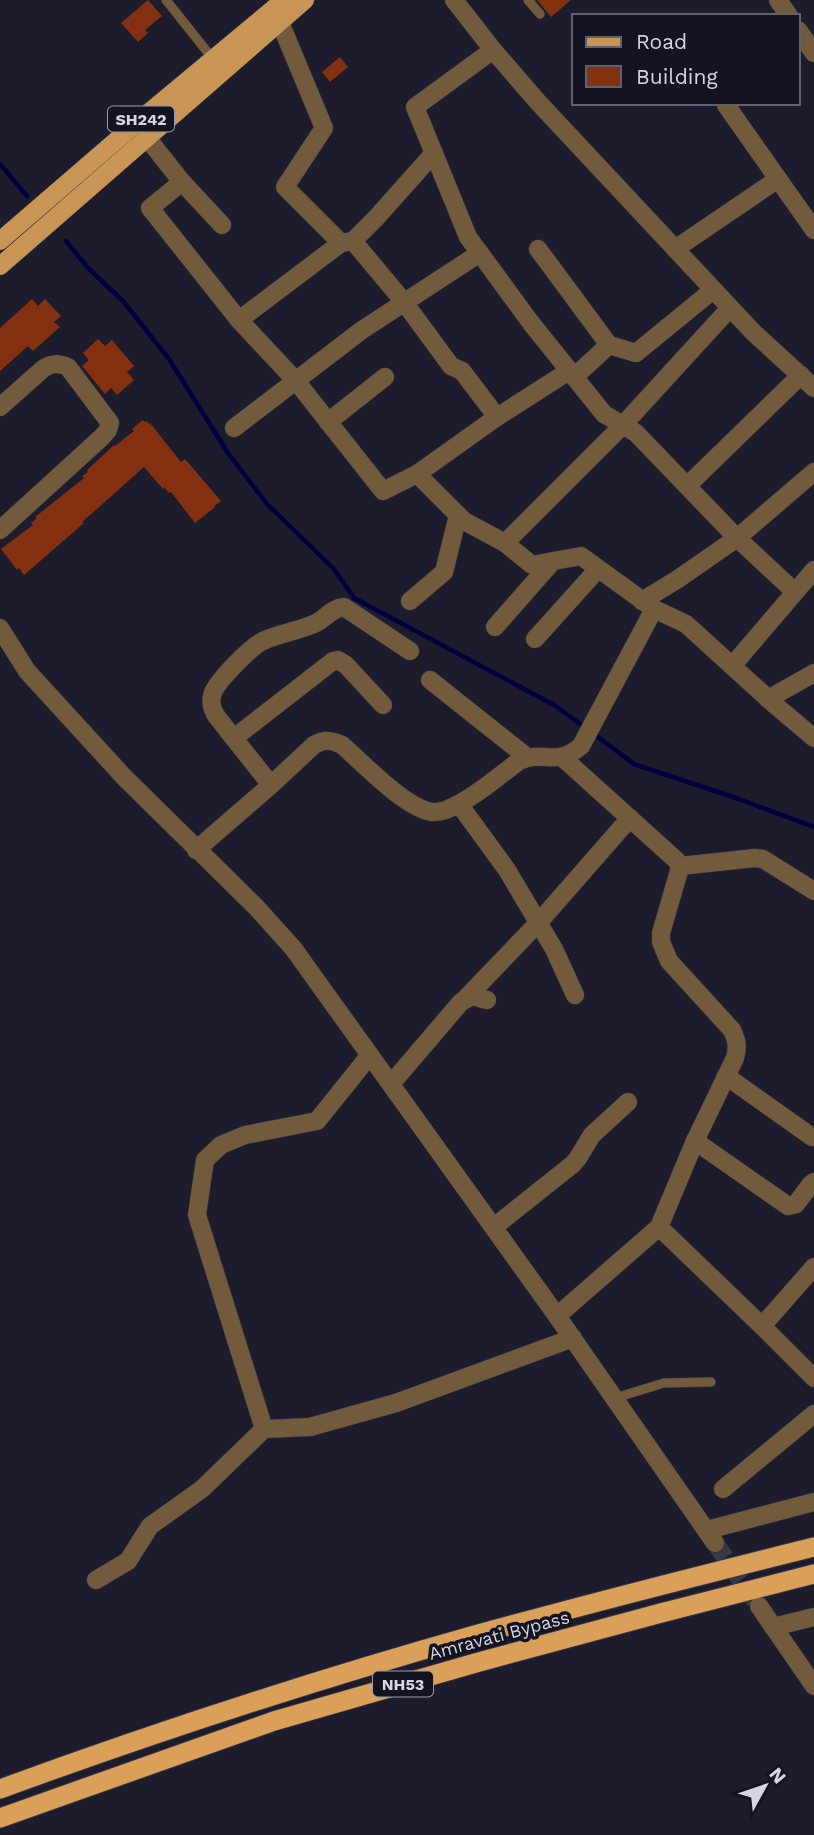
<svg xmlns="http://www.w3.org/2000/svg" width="814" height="1835" font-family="'Work Sans',sans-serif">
<rect width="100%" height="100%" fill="#1c1c2c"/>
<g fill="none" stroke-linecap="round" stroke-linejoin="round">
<g stroke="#000040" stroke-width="4.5">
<path d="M0,164L27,196"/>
<path d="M66,241L88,268L123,301L169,359L228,453L267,504L333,568L354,598L554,705L587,729"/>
<path d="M594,734L634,764L739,799L814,827"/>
</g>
</g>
<g fill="#833111">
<path d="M148,0L162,16L145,30L148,33L138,42L121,23Z"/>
<path d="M537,0H571L551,17Z"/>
<path d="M340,57L348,67L330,82L322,72Z"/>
<path d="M32,299L38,306L45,299L61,316L54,322L60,327L33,351L28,346L0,371V328Z"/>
<path d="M98,339L105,346L112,340L134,366L127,372L134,380L117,395L111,388L105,394L82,366L89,360L83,353Z"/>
<path d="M143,420L144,422L146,421L149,424L150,423L181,462L185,459L221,501L214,506L215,507L195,523L171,492L169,493L164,487L163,489L144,467L89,516L82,522L84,523L24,575L19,568L17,570L1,549L33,525L31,523L37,518L35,517L84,478L82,476L88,472L87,470L114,445L115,446L134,431L132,429Z"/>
</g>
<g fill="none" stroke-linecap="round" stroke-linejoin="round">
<path stroke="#383847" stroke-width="18" stroke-dasharray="18 9" stroke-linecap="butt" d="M715,1543L755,1601"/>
<defs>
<g id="service">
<path d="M166,0L213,59"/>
<path d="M528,0L540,14"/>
<path d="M615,1398L664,1383L711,1382"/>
</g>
<g id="minor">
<path d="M454,0L493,50L537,101L753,332L814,388"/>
<path d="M778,0L789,16"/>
<path d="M274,8L324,128L285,187L341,243L353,241L404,302L451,366L462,371L497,417"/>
<path d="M798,30L814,53"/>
<path d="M493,50L415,107L468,237L531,323L604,414L636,433L737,538L795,592"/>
<path d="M726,105L814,230"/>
<path d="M148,139L182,182L222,225"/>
<path d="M182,182L150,208L239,320L296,381L383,491L417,474L464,521L505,543L532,565L581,556L654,609L686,624L775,705L814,738"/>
<path d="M353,241L376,218L434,153"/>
<path d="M538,249L609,345L636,353L713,290"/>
<path d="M675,249L778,179"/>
<path d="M239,320L341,243"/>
<path d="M574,377L609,345"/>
<path d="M0,407L44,368C53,363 58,363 68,367L110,423L108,430L102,437L0,530"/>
<path d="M328,422L385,377"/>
<path d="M234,428L362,330L480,253"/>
<path d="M417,474L497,417L569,371"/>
<path d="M687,486L801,375"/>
<path d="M505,543L623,425L730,308"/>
<path d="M410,601L444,572L458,515"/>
<path d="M642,601L678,579L737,538L814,472"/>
<path d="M495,627L553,561"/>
<path d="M535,639L598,569"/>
<path d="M732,666L814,570"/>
<path d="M430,680L527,757"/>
<path d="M768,699L814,673"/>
<path d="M234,738L333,661L338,660L346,665L383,705"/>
<path d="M271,785L217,717C213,711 210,704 212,696C214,683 251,647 263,641C280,633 299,631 316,623C326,618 332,608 344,607L410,651"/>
<path d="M459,804L507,870L554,949L575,995"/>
<path d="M196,850L271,785L314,745C325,739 331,740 342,745C364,764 405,808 432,812C437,812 444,811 448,809C471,800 499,776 519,761C545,749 555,768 581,746L654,609"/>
<path d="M680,866L755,858L763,859L814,891"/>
<path d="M466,998L539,922L630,818"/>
<path d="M726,1076L812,1137"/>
<path d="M391,1084L461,1002L472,996L487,1000"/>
<path d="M695,1141L788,1206L796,1204L811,1184L814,1182"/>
<path d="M494,1227L573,1164L578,1158L592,1135L628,1102"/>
<path d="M659,1227L762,1326L814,1378"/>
<path d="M557,1316L659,1227L695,1141L735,1058C738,1047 737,1040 732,1030L669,961L661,942V933L679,871L680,866L676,860L563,758"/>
<path d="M762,1326L814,1267"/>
<path d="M264,1429L197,1215L205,1160L221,1145L245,1135L317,1121L370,1055"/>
<path d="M723,1489L814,1414"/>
<path d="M707,1530L814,1502"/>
<path d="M96,1580L128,1561L150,1526L202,1489L264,1429L310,1427L396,1403L573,1338"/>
<path d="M773,1627L814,1617"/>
</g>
<g id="tertiary">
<path d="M0,628L27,671L124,777L256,907L293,948L557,1316L715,1543"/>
<path d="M759,1606L814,1686"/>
</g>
<g id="primary">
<path d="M0,241L147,114L284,0"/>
<path d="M0,266L305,0"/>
</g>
<g id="trunk">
<path d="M0,1789C156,1732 315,1680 475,1635C587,1604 701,1575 814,1547"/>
<path d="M0,1818L274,1721L479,1662L661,1613L814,1574"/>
</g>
</defs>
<use href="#service" stroke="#363645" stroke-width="10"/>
<use href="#minor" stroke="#363645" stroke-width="19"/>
<use href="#tertiary" stroke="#363645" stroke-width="19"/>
<use href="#primary" stroke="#363645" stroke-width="19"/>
<use href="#trunk" stroke="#363645" stroke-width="21"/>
<use href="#service" stroke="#725a3c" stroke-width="9"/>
<use href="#minor" stroke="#725a3c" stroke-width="18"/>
<use href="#tertiary" stroke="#725a3c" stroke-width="18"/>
<use href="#primary" stroke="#c89555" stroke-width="18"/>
<use href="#trunk" stroke="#daa059" stroke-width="19"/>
</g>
<g text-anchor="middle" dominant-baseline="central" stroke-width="7" stroke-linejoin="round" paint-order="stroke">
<g fill="#131322" stroke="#9b9ca8" stroke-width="2">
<rect x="108" y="106.5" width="66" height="25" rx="5"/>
<rect x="373" y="1671.5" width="60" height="25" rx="5"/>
</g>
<g font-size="16" font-weight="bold" fill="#d5d6e1">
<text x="141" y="119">SH242</text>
<text x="403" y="1684">NH53</text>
</g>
<g font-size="18" fill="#d5d6e1" stroke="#131322">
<text transform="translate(499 1635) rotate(-15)">Amravati Bypass</text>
</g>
</g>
<rect x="572" y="14" width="228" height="91" fill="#131322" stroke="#61616e" stroke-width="2"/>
<rect x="586" y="37" width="35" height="10" fill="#c89555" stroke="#61616e" stroke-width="2"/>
<text x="636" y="49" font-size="21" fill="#d5d6e1">Road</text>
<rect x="586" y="66" width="35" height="21" fill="#833111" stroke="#61616e" stroke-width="2"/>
<text x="636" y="84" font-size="21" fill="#d5d6e1">Building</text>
<g transform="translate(765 1786) rotate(50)" stroke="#131322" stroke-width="5" paint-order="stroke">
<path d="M0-5L12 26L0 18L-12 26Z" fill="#d5d6e1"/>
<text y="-10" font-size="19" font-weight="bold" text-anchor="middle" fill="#d5d6e1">N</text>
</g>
</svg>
